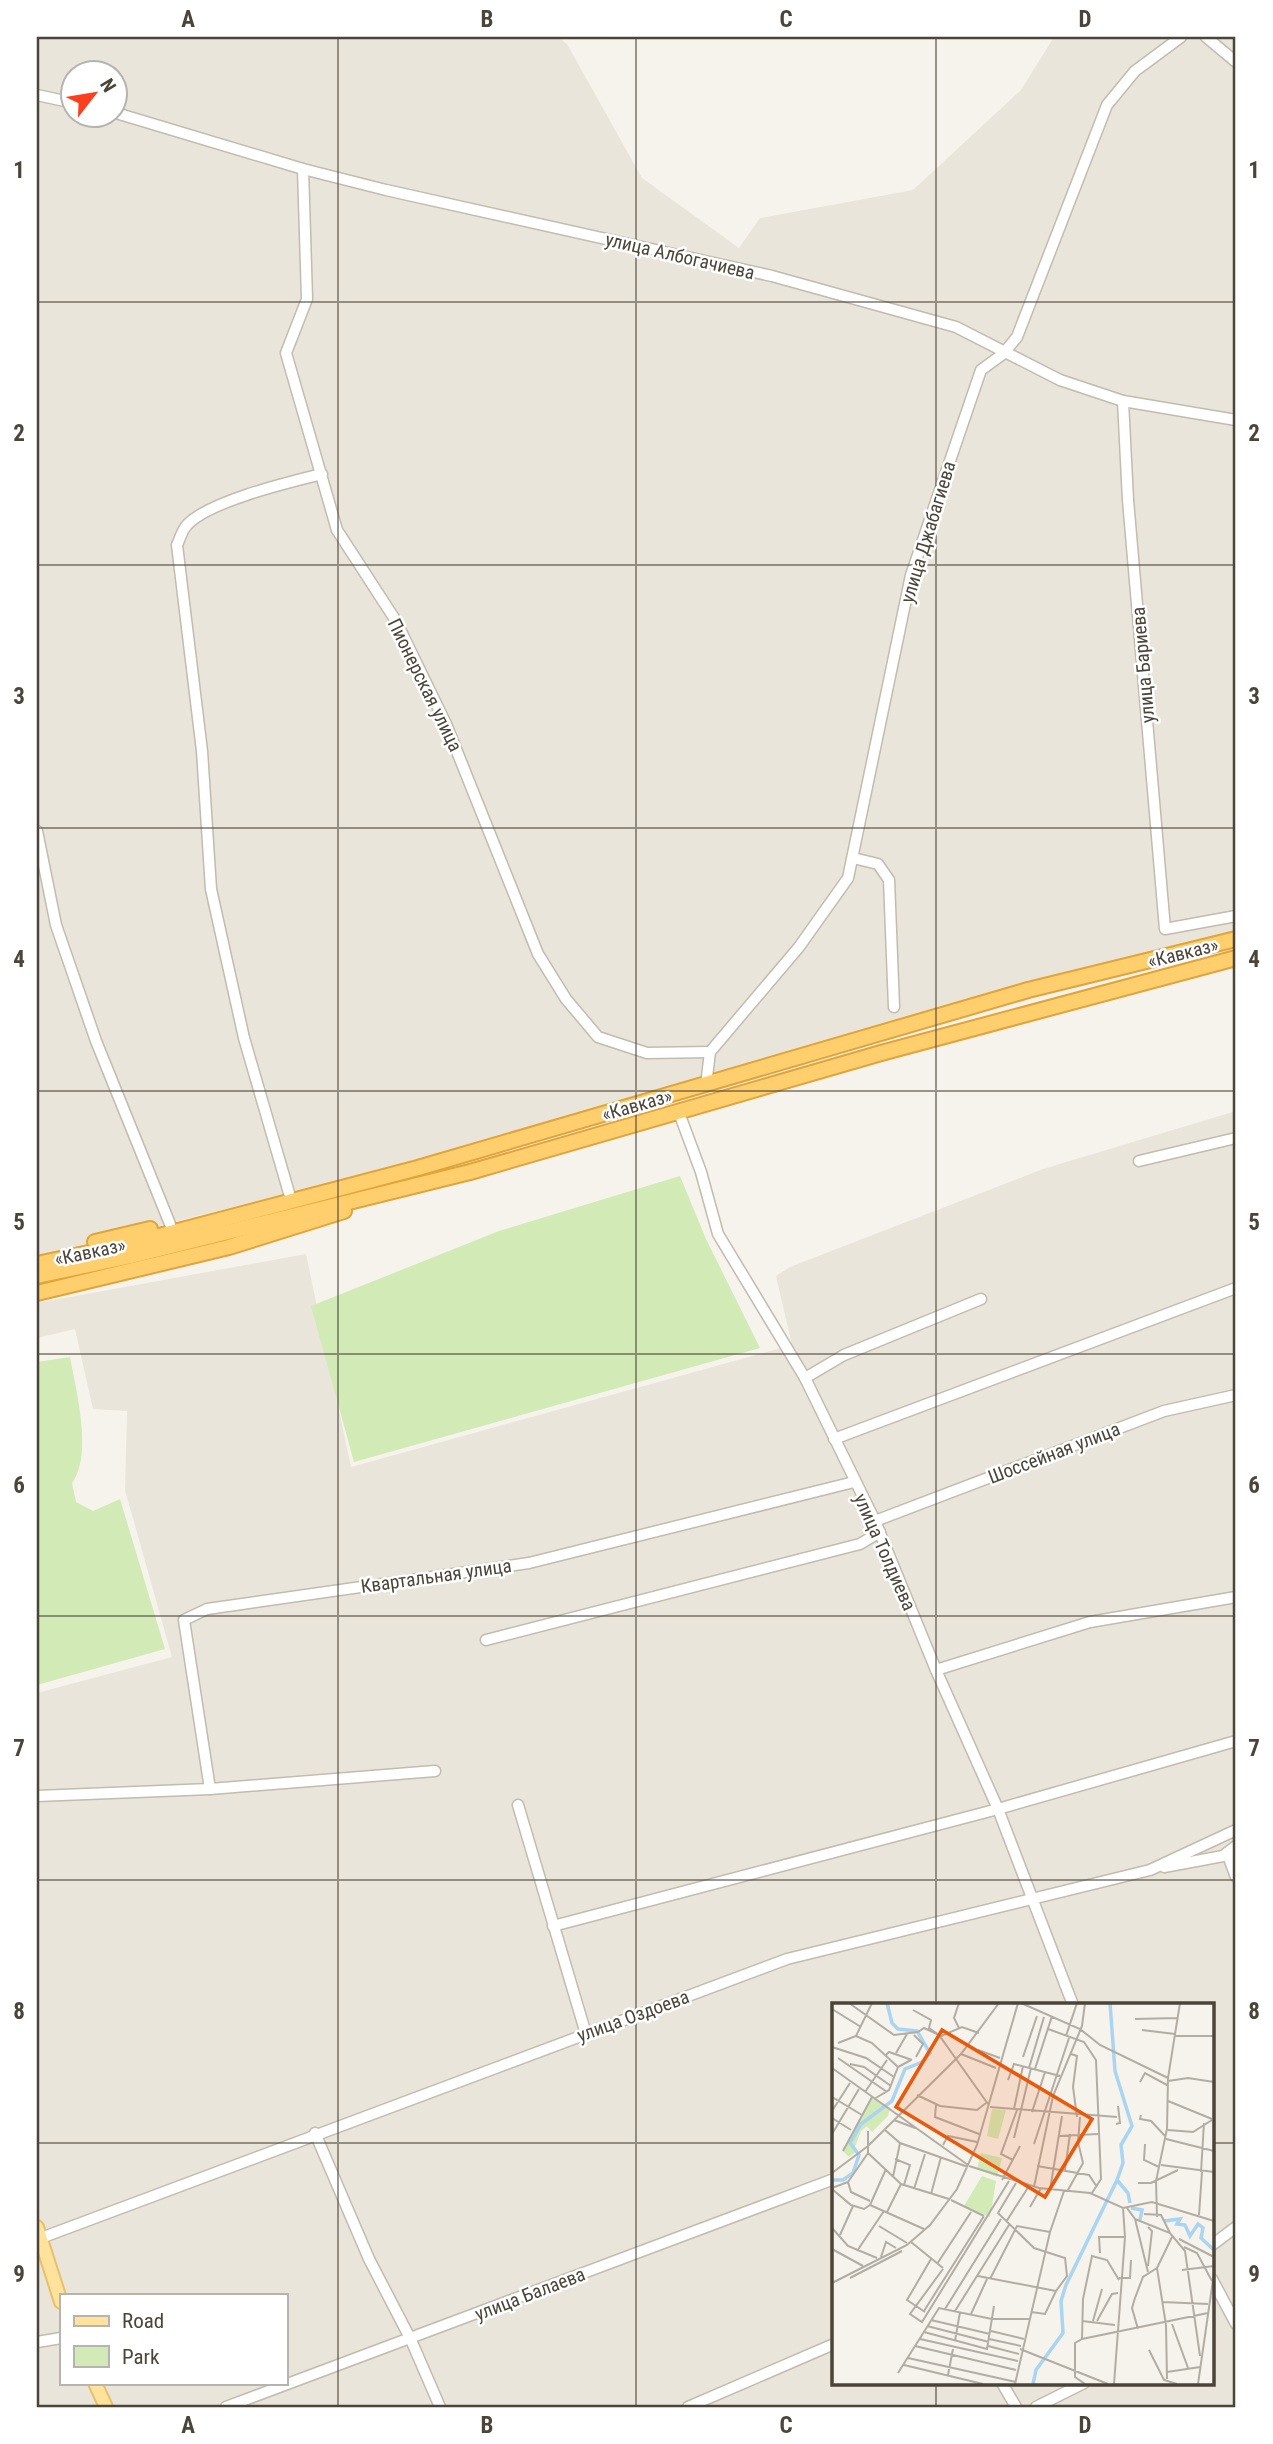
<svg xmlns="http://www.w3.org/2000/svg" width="1273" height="2444" font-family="'Roboto Condensed',sans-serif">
<rect width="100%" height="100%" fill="#f6f3ec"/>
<g fill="#eae5da" fill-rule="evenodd">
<path d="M37,37H558L567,44L642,178L739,248L760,218L913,190L1021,90L1054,37H1236V939L1132,965L418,1168L289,1193L37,1256ZM74,74H116V116H74Z"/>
<path d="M1236,1111V2407H37V1693L172,1657L125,1490L127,1411L93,1409L75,1329L37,1338V1303L306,1254L351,1467L792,1345L776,1276L790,1267L1043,1169ZM834,2005H1212V2383H834ZM61,2295H285V2383H61Z"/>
</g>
<g fill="#d2eab5">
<path d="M680,1176L706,1239L760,1348L354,1462L311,1306L499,1231Z"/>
<path d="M70,1357C76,1390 93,1454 72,1483L76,1502L93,1511L120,1499L165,1649L37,1685V1362Z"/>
</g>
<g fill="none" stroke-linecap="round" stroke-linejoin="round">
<defs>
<g id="minor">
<path d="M1206,37L1236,62"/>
<path d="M37,95L74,103"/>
<path d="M116,113L303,169L386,190L772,276L956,327L1060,380L1123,401L1236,420"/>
<path d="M303,169L307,299L286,353L337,530L396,621L446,724L538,954L566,999L598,1037L647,1053L710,1052"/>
<path d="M1123,401L1128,500L1165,929L1236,916"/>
<path d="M37,831L56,925L96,1041L170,1224"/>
<path d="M853,858L878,864L889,880L894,1007"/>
<path d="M706,1085L710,1052L799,947L848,878L911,575L981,370L1003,354L1017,337L1107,105L1135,71L1181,37"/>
<path d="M678,1110L701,1172L718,1234L805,1378L875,1521L936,1670L998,1809L1073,2005"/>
<path d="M1139,1161L1236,1138"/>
<path d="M289,1193L244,1038L211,889L202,751L177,545C180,539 182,530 187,525C209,501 290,482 322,474"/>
<path d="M805,1378L844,1355L981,1299"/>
<path d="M834,1439L1236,1288"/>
<path d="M875,1521L1164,1411L1236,1395"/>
<path d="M486,1640L860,1544L880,1532"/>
<path d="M936,1670L1090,1622L1236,1597"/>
<path d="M210,1789L184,1620L207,1609L529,1563L854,1482"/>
<path d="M37,1796L210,1789L435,1771"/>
<path d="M518,1805L586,2034"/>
<path d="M1227,1853L1236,1877"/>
<path d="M1164,1867L1223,1856L1236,1846"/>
<path d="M553,1926L998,1809L1236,1741"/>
<path d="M315,2133L369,2259L411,2340L440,2407"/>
<path d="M41,2238L787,1959L1150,1870L1236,1830"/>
<path d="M1212,2245L1236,2227"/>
<path d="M1212,2279L1236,2324"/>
<path d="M37,2342L61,2338"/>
<path d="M1002,2383L1016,2407"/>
<path d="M226,2407L834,2179"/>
<path d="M688,2407L834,2344"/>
<path d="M1036,2407L1084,2383"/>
</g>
<g id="major">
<path d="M37,2227L61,2302"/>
<path d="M95,2383L106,2407"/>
</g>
<g id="highway">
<path d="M95,1242L150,1229"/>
<path d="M37,1264L121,1246L418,1168L1028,990L1236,939"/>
<path d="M37,1276L131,1256L470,1172L881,1053L1236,958"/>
<path d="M37,1293L229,1247L344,1211"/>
</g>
</defs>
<use href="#minor" stroke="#c2bbae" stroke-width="13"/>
<use href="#major" stroke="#e6c16a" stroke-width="16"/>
<use href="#highway" stroke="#e0a43c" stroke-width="18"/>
<use href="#minor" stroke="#fff" stroke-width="10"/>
<use href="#major" stroke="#ffe39c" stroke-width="12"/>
<use href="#highway" stroke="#ffcf6e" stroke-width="14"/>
</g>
<path fill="none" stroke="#4b4439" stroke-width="2" stroke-opacity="0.55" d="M338,37V2407M636,37V2407M936,37V2005M37,302H1236M37,565H1236M37,828H1236M37,1091H1236M37,1354H1236M37,1616H1236M37,1880H1236M37,2143H834M1212,2143H1236M936,2383V2407"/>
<g text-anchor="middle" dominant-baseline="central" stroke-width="5" stroke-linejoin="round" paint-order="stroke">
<g font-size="19" fill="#4b4439" stroke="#fff">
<text transform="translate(680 256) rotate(13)">улица Албогачиева</text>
<text transform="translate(928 532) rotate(-73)">улица Джабагиева</text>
<text transform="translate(1143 665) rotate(-95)">улица Бариева</text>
<text transform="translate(425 685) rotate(64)">Пионерская улица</text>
<text transform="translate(1183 953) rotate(-14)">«Кавказ»</text>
<text transform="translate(637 1105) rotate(-16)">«Кавказ»</text>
<text transform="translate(90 1252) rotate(-12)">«Кавказ»</text>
<text transform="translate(1054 1453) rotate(-21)">Шоссейная улица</text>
<text transform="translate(885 1552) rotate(66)">улица Толдиева</text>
<text transform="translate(436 1576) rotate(-8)">Квартальная улица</text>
<text transform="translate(633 2016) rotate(-20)">улица Оздоева</text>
<text transform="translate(530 2294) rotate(-21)">улица Балаева</text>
</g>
</g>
<g transform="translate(832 2003)">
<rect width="382" height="382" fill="#f6f3ec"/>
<path d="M40,94L58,105L56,113L40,129L35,123L29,128L23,144L26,147L17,154L11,148ZM160,106L174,107L166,136L155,133ZM149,150L170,155L165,174L145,166ZM150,173L164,178L158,214L132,203Z" fill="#d2eab5"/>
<path fill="none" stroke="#a9d4f2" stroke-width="3.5" d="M0,177H11L21,170L27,152L18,140L29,121L60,98L73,66L90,59L98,50L85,28L66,26L60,20L55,0M285,177L296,190L298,200M299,205L310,207L308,217M332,218L348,216L345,221L353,222L358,233L366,221L371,225L369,235L382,247M201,381L204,367L231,330L229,298L234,282L285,177L291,160L289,142L300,123L283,68L278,0"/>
<path fill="none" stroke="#b2ada4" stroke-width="2" d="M17,0L62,32L86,29M189,0L248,26L268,42L336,75M0,6L29,24M81,7L99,17L97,25L107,32M303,16L345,15M127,25L122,15L127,0M216,26L252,39L264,57L269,176L260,190M310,27L343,31M86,29L92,25L107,32M82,32L91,41L84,54M107,32L156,101M24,33L40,40L66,64M109,33L130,24L147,30M234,33L245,0M343,33H382M6,40L24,33L40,0M0,44L34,55L62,74M146,47L168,55M64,50L75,31M129,51L164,65M239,51L245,53L241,84L245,114M53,53L57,49L80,57M191,54L205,13M6,55L55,89M18,61L32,64L59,83M0,65L136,162M197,65L212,14M203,66L220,13M176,77L182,61L228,73M336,78L356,75L382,79M308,79L313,70L335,82M33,89L55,57M85,92L108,103L145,107L154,100M0,94L30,112M42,96L57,87L66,64L79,57M336,98L380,116M104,102L103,114L147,131M158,104L285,114M182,106L191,63M189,107L199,65M0,108L18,80M200,109L213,69M309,112L308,116L319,118L334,134M0,115L19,127M62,117L83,125M284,121L288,120L286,103M53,127L68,140L136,164M336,127L361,129L380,117M36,128V150L69,181L117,196M0,131L27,86M227,133L266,131M182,135L189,107M334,136L382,148M202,141L237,35M313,141L312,157L327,164M111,142L116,133L145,139M11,148L40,94M63,156L78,162L72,182M181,157L169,151L185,107M329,162L382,169M137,163L207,185L258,190L291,205L320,199L382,218M205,163L257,172L265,184M233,167L238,131M369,169L372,120M0,170L36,143L129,51L167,0M61,174L68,140M170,177L188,143M16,179L19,189L38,198M184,180L166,210L202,245L233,255L235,273L224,288M306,180H319L346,167M202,184L221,93L250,23L253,0M0,185L16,179L36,150M0,186L19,202L32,206L38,202M82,186L93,151M218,187L230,113M236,187L251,160L246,139L248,114M99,191L109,154M119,197L152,213M38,202L92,226M38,202L54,166M198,204L209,185M295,205L303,216L316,269M55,209L69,181M312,211L329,212L338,230M367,212L370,169M325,214L324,178L335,126L336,75L348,0M303,216L338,230L353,248L368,353M174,219L197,183M47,223L75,240M0,225L16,243L45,255M8,232L21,203M347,236L382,254M79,239L111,265M352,244L365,250L380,278M0,246L31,263M25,248L52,208M268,250L267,234H293M49,254L54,239L64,245M105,261L139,209M316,263L320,228L316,224M111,266L78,311L90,319L177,178M350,267L382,263M146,273L224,288L213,311L199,309M18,275L70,248M287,275H298L299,257M158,276L185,223L218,229M0,280L75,242L98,222L125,186L145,142L186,0M330,299L376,301M113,306L169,216M92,308L152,213M123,308L177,222M93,309L75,297L99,256M139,311L155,276M99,317L158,331M250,318L283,322M261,318L270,286M265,318L280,291L286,290M340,321L356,365M334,322L325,265L340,234M334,322L335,376M95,323L157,339M306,326L300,305L303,295L311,274L325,265M159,328L192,336M92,329L155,346L162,303M88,336L186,358M157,336L189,343M250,336L251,296L260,253L275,257L287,277M123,338L128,309M83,343L184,367M156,343L187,351M188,346L276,381M317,347L332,377L345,381M76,355L184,379M72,362L151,381M335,369L368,364M66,370L107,305L160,316H197M116,372L121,346M183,381L218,229L232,188M253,381L243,374V340L250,336L376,310M282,381L293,234L291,205M366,381L382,270"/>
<path fill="#e8590c" fill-opacity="0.15" stroke="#e8590c" stroke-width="3.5" d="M110,27L260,116L213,194L64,104Z"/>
<rect width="382" height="382" fill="none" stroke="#4b4439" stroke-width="3.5"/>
</g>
<rect width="1273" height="2444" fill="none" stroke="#ffffff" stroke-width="77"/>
<rect x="60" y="2294" width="228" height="91" fill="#ffffff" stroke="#b7b4b0" stroke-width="2"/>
<rect x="74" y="2316" width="35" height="10" fill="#ffe39c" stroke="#b7b4b0" stroke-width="2"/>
<text x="122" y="2328" font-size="21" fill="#4b4439">Road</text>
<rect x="74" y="2346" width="35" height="21" fill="#d2eab5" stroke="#b7b4b0" stroke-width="2"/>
<text x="122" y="2364" font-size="21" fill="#4b4439">Park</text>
<g transform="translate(94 94) rotate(59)"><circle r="33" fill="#ffffff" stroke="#b7b4b0" stroke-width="2"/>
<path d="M0-5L12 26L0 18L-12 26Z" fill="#fc3f1d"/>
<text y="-10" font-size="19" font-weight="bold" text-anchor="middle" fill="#4b4439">N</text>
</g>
<rect x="38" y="38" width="1196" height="2368" fill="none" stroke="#4b4439" stroke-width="2.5"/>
<g font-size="23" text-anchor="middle" font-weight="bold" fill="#4b4439">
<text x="188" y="27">A</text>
<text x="487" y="27">B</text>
<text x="786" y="27">C</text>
<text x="1085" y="27">D</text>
<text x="19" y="178">1</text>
<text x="1254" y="178">1</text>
<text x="19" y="441">2</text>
<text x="1254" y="441">2</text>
<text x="19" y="704">3</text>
<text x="1254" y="704">3</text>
<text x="19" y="967">4</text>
<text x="1254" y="967">4</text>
<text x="19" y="1230">5</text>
<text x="1254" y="1230">5</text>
<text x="19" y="1493">6</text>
<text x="1254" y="1493">6</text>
<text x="19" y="1756">7</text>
<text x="1254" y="1756">7</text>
<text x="19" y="2019">8</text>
<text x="1254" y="2019">8</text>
<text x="19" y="2282">9</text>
<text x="1254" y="2282">9</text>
<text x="188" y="2433">A</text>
<text x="487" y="2433">B</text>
<text x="786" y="2433">C</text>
<text x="1085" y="2433">D</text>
</g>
</svg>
